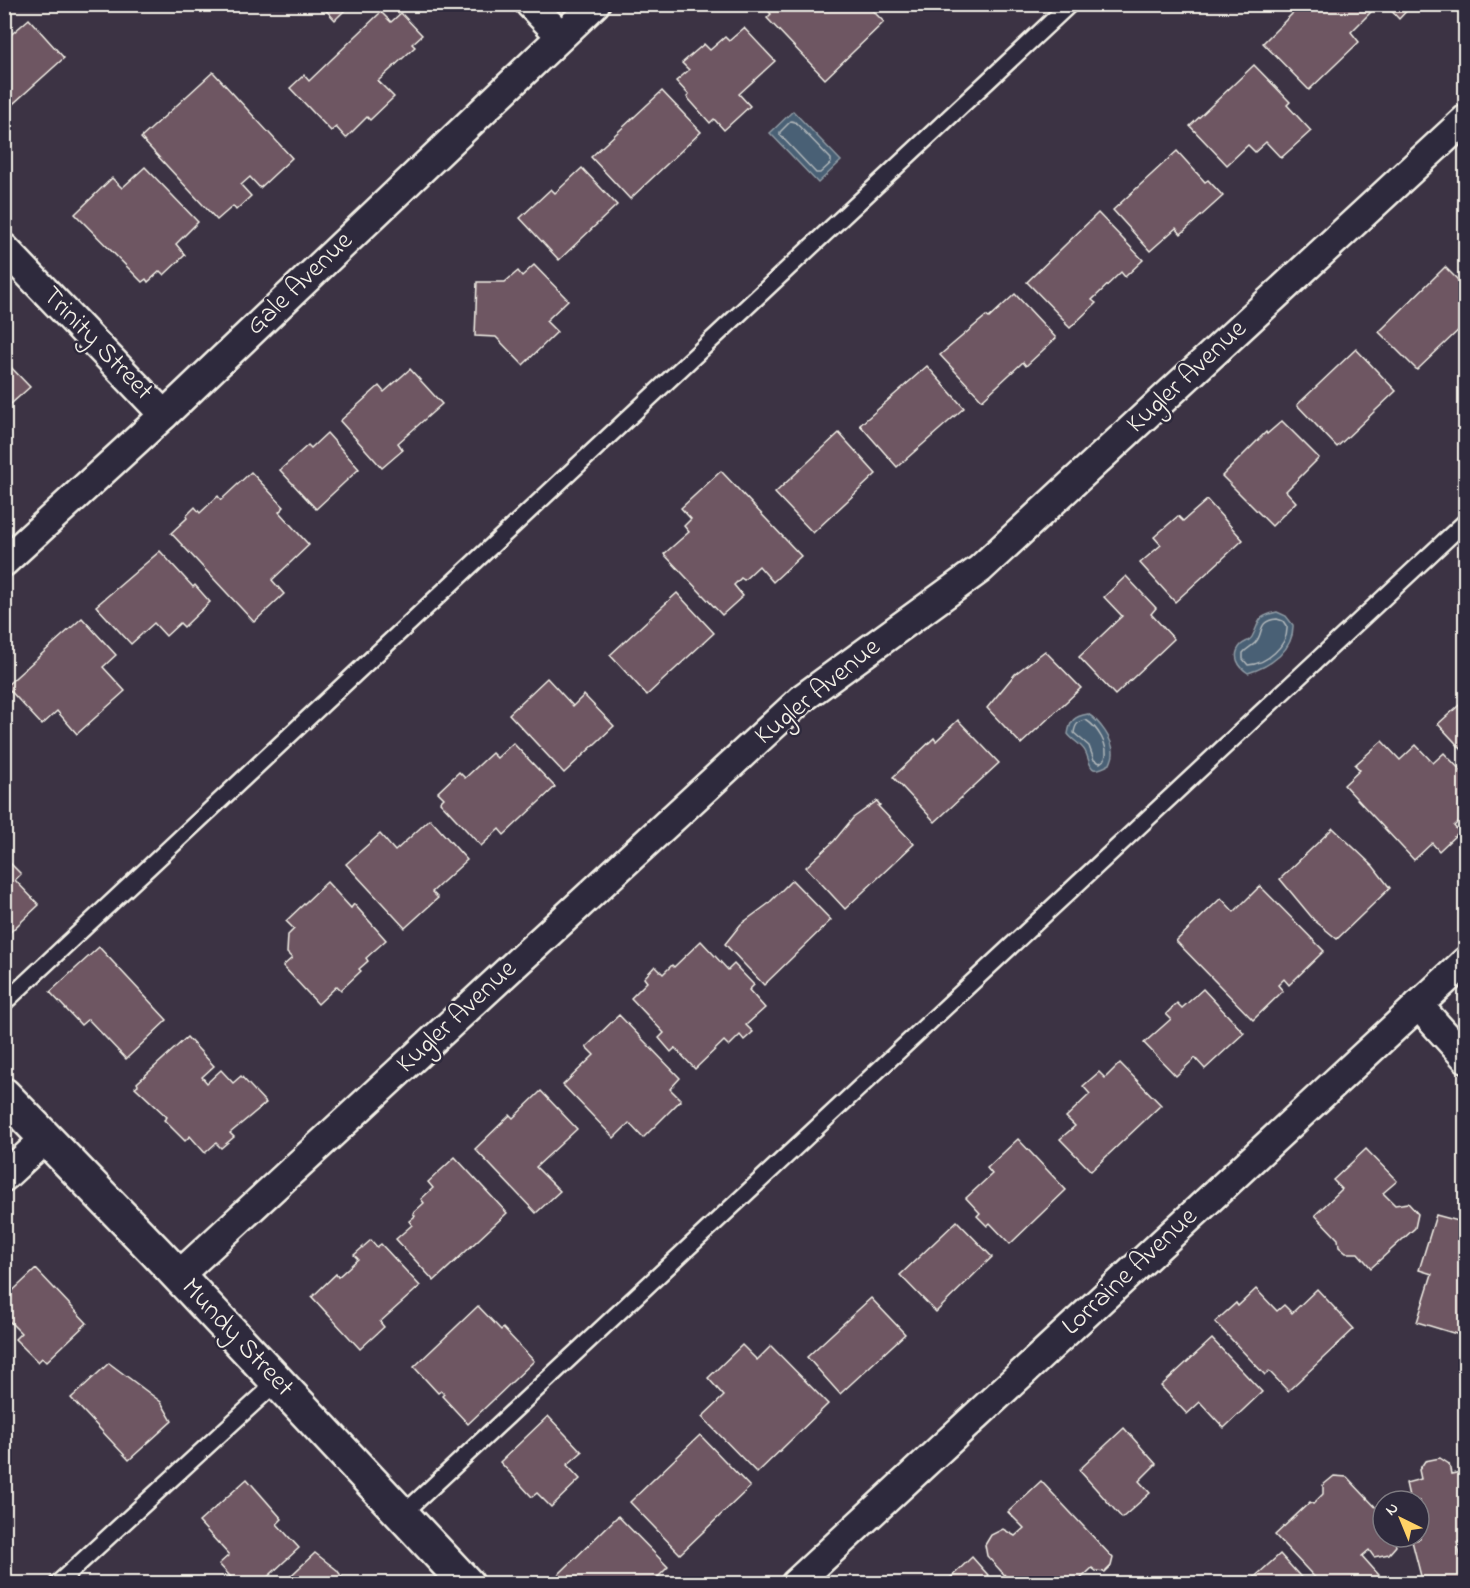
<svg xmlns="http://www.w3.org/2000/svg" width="1470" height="1588" font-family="'Indie Flower',sans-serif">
<rect width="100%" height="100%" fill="#3c3344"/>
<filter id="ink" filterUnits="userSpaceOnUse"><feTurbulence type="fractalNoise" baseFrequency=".0167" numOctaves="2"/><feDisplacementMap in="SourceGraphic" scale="12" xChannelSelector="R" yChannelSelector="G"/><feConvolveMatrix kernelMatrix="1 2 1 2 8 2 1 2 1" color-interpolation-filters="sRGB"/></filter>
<g filter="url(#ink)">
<g fill="#4a6075" stroke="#8e9aa3" stroke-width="1.5">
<path d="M793,111L841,161L818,183L770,133Z"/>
<path d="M1277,612L1286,616L1293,625C1294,650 1271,666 1248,673C1239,667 1231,656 1241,645C1244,642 1250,641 1252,637C1261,621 1255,617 1277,612Z"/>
<path d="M1088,714C1099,721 1114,740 1113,754C1113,758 1111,761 1110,764C1087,777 1092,764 1085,751C1081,744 1072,740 1068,734C1070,721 1074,716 1088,714Z"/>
</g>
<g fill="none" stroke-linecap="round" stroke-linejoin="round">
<g stroke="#b0b7ba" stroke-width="1.5">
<path d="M791,121L795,122L831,159V163L820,173H816L780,135V132Z"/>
<path d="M1277,619L1283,621L1287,627C1288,646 1266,664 1248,665L1243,659V653C1247,648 1251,647 1255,643C1265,633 1256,621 1277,619Z"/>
<path d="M1086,720C1097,727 1110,746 1105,759L1100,763L1094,760L1089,746L1074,733C1075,725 1078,721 1086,720Z"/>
</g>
</g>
<g fill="#6e5662" stroke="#f4f1e8" stroke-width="1.5">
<path d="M320,4H351L335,20Z"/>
<path d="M762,4H866L884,22L825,79L767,18L771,14Z"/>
<path d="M1302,4H1364L1371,12L1351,32L1359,42L1309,90L1263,43Z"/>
<path d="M1385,4H1413L1399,19Z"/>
<path d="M381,12L391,22L401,13L422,35L412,44L415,47L378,81L394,97L370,120L367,117L346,138L336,127L331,131L290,88L304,75L309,81Z"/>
<path d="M29,19L64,58L5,111L4,37L6,39Z"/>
<path d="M744,28L775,61L739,94L750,106L724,130L714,119L710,123L687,97L689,95L676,81L689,70L682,63L704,44L710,50L725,37L729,41Z"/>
<path d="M1254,65L1290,102L1287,105L1311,131L1281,158L1266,142L1255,152L1248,145L1227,165L1190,126Z"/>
<path d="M213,72L292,158L260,188L250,177L241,185L251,196L236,210L233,206L217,220L141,138Z"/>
<path d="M662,91L701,132L630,199L591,157Z"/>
<path d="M1177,151L1205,182L1208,180L1223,196L1181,234L1176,228L1150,251L1113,210Z"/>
<path d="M145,167L198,222L176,244L185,255L164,275L160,271L148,282L146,279L142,282L75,214L112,178L122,188Z"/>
<path d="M582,168L617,205L559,260L520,218L551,189L555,193Z"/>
<path d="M1098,213L1143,260L1125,277L1121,272L1092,300L1096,303L1070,328L1065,323L1066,322L1027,282Z"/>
<path d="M534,265L568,300L546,321L557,332L523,365L496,337L475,336L477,282H505L518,271L522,276Z"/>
<path d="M1445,267L1466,288V323L1417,370L1379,332Z"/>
<path d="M1015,294L1056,338L1026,366L1023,362L982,400L940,355L986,316L989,318Z"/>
<path d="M1356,349L1396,391L1337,447L1297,405Z"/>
<path d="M4,360L30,387L4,410Z"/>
<path d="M927,366L964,408L897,467L860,425Z"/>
<path d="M410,369L442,404L398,443L403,450L382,468L340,421L379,386L384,392Z"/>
<path d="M1282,421L1319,458L1286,491L1296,502L1272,526L1222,476L1266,432L1267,434Z"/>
<path d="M327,433L359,469L316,509L280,470L308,445L311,448Z"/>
<path d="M839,433L876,474L813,533L775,493Z"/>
<path d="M721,471L801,556L773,582L759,566L744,580L741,578L734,585L743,596L722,615L664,554L689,532L684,526L691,519L681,508Z"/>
<path d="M251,472L284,507L279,512L309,545L272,580L284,594L254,622L171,533L187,518L186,516L195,507L200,513L218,496L221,500Z"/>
<path d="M1207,500L1243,540L1175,602L1140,563L1161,545L1154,537L1178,516L1183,521Z"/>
<path d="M160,551L193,587L195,585L210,602L184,627L180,623L166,636L154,623L131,644L96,606Z"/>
<path d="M1126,576L1156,608L1151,614L1174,639L1115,695L1079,657L1122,616L1104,597Z"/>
<path d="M677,593L714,633L647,695L610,655Z"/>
<path d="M82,618L116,655L103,667L125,691L77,734L57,711L42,725L6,686Z"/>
<path d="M1045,651L1081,688L1021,744L987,708L1015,674Z"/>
<path d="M547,678L573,706L584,695L614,726L564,773L509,714Z"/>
<path d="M1466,699V754L1438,724Z"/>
<path d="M958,720L999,763L935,822L893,777L934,738L936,741Z"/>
<path d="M1382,741L1400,760L1416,745L1433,763L1444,753L1466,776V815L1454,826L1459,832L1439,851L1432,843L1414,860L1344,785L1360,770L1355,765Z"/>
<path d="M513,743L555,787L504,835L499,829L481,846L440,802L444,798L438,792L459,772L465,778L492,753L497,758Z"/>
<path d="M877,801L880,805L878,806L914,844L845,909L806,867L834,841L853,818Z"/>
<path d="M430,819L467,860L432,892L438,898L405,928L346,864L380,834L395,851Z"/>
<path d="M1333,828L1373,866L1390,888L1337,939L1314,920L1280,879Z"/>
<path d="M4,857L21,874L15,880L39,905L4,938Z"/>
<path d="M792,880L831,920L764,985L725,944L741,924L768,904Z"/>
<path d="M327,882L351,908L354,904L386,940L366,958L368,961L359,969L361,971L341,990L337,986L318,1004L283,966L292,958L287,953L288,935L294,929L286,921Z"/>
<path d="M1260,886L1324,951L1289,985L1284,979L1278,985L1283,991L1253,1020L1176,941L1221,898L1234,912Z"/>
<path d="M701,941L728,970L734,964L754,985L749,990L765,1008L746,1025L753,1032L744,1040L740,1035L729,1046L724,1041L695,1069L675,1048L671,1052L659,1038L664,1033L631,998L647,982L644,978L655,966L663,974L672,965L674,967Z"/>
<path d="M99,947L167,1020L126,1059L88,1019L81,1025L50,992Z"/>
<path d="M1203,989L1244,1033L1205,1069L1195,1058L1176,1076L1144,1043L1171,1019L1166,1014L1177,1003L1182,1008Z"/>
<path d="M619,1015L680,1078L670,1089L681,1100L643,1138L629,1123L614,1138L563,1085L594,1055L586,1047Z"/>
<path d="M187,1037L214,1066L202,1077L207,1083L221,1070L233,1083L241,1076L266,1103L230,1133L234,1137L221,1148L216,1143L205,1153L190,1136L185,1141L164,1120L167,1117L135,1087L138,1085L137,1083Z"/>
<path d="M1120,1063L1161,1105L1091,1171L1060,1139L1075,1126L1066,1117L1090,1094L1083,1086L1099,1072L1105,1078Z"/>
<path d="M541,1091L577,1129L536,1167L560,1191L536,1213L475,1149L510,1115L513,1118Z"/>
<path d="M1018,1139L1066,1190L1010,1244L990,1223L987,1226L977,1216L980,1213L966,1198L992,1174L987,1168Z"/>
<path d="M1366,1149L1397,1181L1383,1193L1395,1205L1408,1203L1418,1214L1415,1228L1371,1268L1358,1253H1346L1339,1247L1338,1239L1315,1215L1342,1189L1333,1180Z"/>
<path d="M455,1157L507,1213L434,1281L396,1239L412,1225L409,1221L415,1216L413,1213L424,1203L421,1199L433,1188L428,1182Z"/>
<path d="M1436,1215L1466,1223V1335L1463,1336L1417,1322L1432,1274L1419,1270Z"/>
<path d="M957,1221L992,1257L936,1312L900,1275Z"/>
<path d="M371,1240L377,1247L381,1244L420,1286L380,1322L384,1327L360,1349L312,1297L336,1274L338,1277L358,1259L354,1255Z"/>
<path d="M36,1269L87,1323L46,1362L42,1358L38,1362L15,1339L21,1333L4,1316V1299Z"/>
<path d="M1256,1289L1277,1311L1284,1305L1292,1313L1317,1289L1354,1329L1288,1391L1269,1371L1265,1375L1215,1322L1236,1303L1238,1306Z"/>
<path d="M871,1298L905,1334L840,1394L807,1357Z"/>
<path d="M478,1306L501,1330L503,1328L534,1361L468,1424L442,1396L444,1394L441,1391L438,1393L414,1367Z"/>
<path d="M1212,1339L1262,1392L1224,1428L1200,1402L1187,1414L1161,1386Z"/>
<path d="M742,1345L757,1360L771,1346L828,1404L757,1473L702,1417L724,1396L708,1378Z"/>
<path d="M109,1363L161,1402L172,1421L129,1460L71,1398Z"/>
<path d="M548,1416L582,1452L567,1465L580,1479L551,1507L537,1493L532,1497L500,1462Z"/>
<path d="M1124,1428L1156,1464L1139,1481L1150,1493L1122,1518L1079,1470Z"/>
<path d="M700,1435L750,1487L680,1554L630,1502Z"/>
<path d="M1440,1458L1449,1464L1451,1474L1466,1471V1540L1457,1542L1466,1580L1451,1584H1423L1412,1541L1420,1539L1419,1501H1410L1406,1483L1421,1479L1419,1470L1425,1461Z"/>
<path d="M1334,1476L1347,1477L1383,1515V1537H1394L1396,1546L1389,1554L1374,1557L1369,1550L1362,1556L1387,1584H1321L1275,1535L1310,1502L1313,1504L1323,1494V1485Z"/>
<path d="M247,1479L282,1519L277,1524L299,1548L260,1584H237L219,1564L229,1555L199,1522Z"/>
<path d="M1041,1481L1113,1558L1111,1566L1105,1572L1096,1571L1092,1568L1075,1584H1013L987,1556L985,1545L991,1535L1003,1529L1015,1536L1024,1528L1008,1512Z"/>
<path d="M618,1516L668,1567L651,1584H567L558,1575Z"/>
<path d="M315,1553L337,1570L347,1584H282Z"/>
<path d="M1280,1554L1307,1584H1222L1230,1577H1243L1248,1583Z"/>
<path d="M972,1557L996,1584H944Z"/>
</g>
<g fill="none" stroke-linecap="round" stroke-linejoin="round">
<defs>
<g id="service">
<path d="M4,1003L1070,4"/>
<path d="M403,1514L1466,521"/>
<path d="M57,1584L278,1381"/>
</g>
<g id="minor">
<path d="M530,4L561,36"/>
<path d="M4,248L164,415"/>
<path d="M4,562L164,415L595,4"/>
<path d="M1418,1005L1466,1058"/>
<path d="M4,1177L46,1138"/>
<path d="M178,1276L804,697L980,569L1466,119"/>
<path d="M795,1584L1466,961"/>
</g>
<path id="tertiary" d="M4,1095L156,1252L467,1584"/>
</defs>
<use href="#service" stroke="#f4f1e8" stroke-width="20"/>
<use href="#minor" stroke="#f4f1e8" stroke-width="33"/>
<use href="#tertiary" stroke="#f4f1e8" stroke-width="38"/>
<use href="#service" stroke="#2f2a3d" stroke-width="15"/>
<use href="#minor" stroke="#2f2a3d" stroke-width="28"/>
<use href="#tertiary" stroke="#2f2a3d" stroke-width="33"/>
</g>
</g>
<g text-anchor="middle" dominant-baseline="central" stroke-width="5" stroke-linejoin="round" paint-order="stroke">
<g font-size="27" fill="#f4f1e8" stroke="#2f2a3d">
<text transform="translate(300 284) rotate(-44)">Gale Avenue</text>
<text transform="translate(97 344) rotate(46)">Trinity Street</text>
<text transform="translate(1187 377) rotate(-43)">Kugler Avenue</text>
<text transform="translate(818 692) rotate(-39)">Kugler Avenue</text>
<text transform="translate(457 1017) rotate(-43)">Kugler Avenue</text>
<text transform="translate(1130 1272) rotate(-43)">Lorraine Avenue</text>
<text transform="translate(237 1338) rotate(47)">Mundy Street</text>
</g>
</g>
<rect width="1470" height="1588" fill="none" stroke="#2f2a3d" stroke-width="24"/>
<rect x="12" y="12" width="1446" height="1564" fill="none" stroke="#f4f1e8" stroke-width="2" filter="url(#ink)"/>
<g transform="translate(1401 1519) rotate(317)"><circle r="28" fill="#2f2a3d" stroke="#7e7a81" stroke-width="1.5"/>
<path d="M0-4.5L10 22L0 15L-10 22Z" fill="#ffd166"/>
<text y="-9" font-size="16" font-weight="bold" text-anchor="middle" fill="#f4f1e8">N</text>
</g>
</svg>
